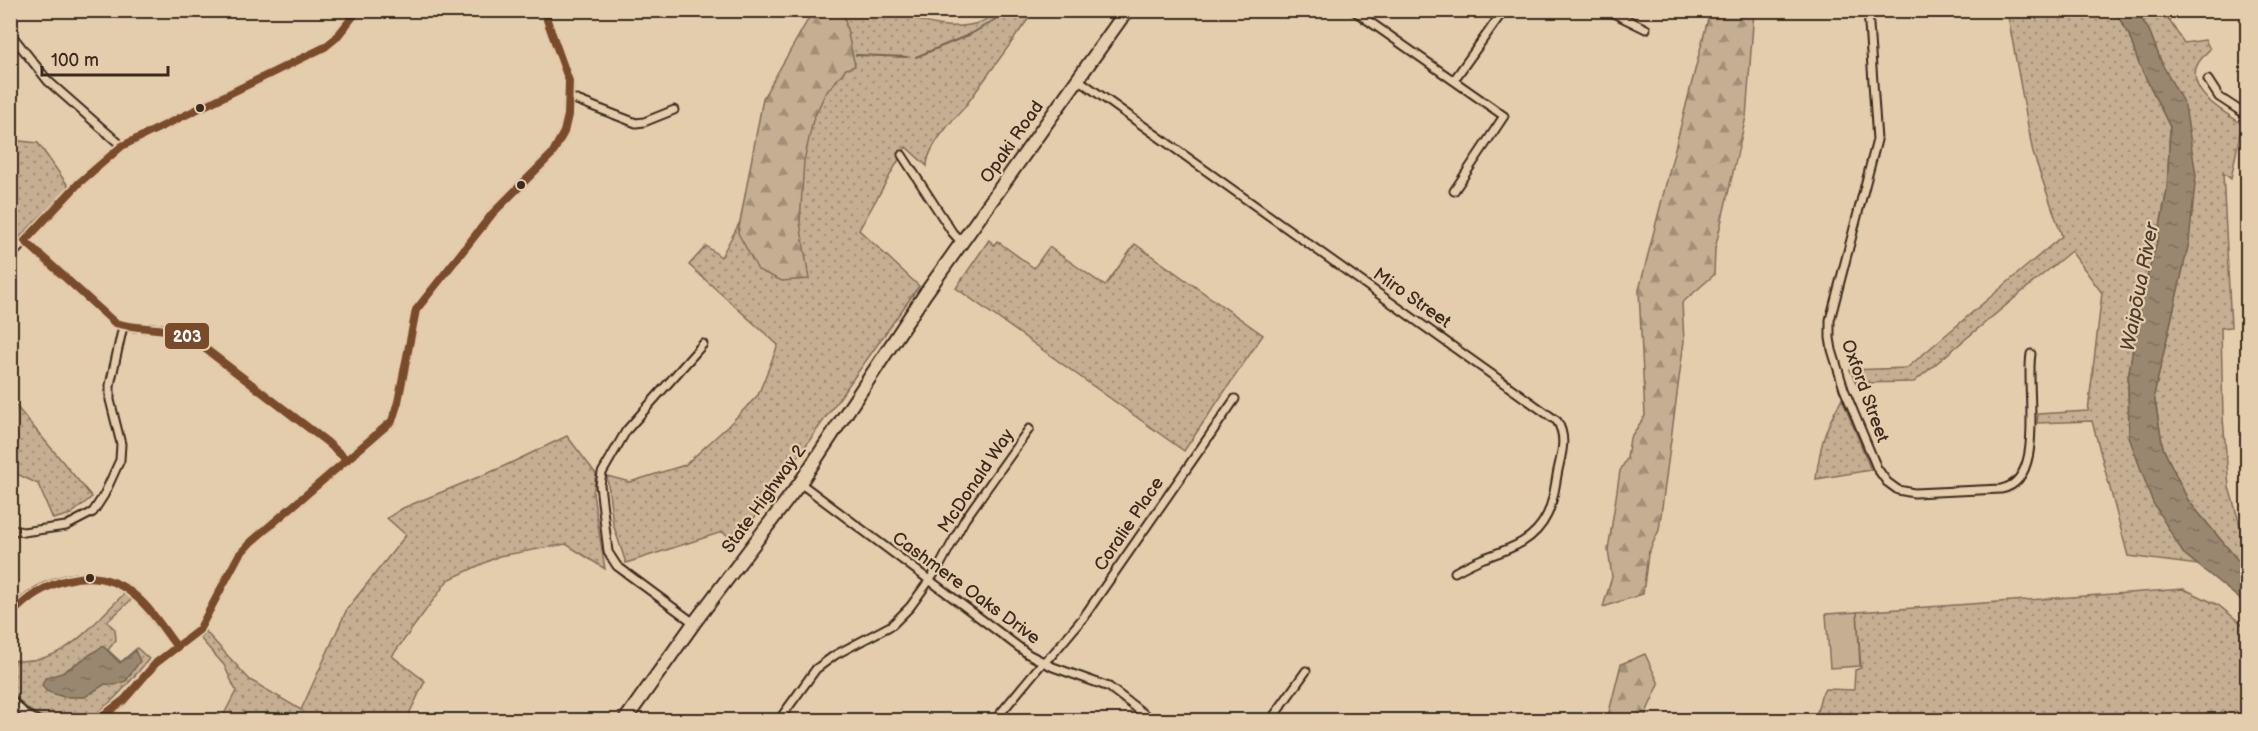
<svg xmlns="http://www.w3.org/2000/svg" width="2258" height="731" font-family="'Balsamiq Sans',sans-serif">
<defs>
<pattern id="grass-dots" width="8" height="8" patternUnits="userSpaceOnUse" patternTransform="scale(1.5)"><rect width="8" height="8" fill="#c5af93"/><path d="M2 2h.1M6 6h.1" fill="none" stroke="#a18f77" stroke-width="1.8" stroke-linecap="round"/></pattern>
<pattern id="forest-firs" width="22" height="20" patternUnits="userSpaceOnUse" patternTransform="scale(1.5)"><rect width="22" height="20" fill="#c5af93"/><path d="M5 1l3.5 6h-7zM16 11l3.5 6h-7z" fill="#a18f77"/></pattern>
<pattern id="water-ripples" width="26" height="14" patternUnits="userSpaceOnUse" patternTransform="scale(1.5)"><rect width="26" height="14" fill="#9a876f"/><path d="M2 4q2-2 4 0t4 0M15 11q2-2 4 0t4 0" fill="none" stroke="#7f6f5b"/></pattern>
</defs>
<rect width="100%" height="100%" fill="#e4cdad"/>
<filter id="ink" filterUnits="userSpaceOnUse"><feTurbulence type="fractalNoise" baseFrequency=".0167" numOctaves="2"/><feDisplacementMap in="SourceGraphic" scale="12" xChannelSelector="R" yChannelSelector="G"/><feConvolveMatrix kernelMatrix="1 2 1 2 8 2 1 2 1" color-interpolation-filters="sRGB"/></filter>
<g filter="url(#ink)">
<g fill="url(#grass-dots)" stroke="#806c58" stroke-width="1.5">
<path d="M819,11H905C923,27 958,30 981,22C988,19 994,12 1001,11C1012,9 1024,11 1034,11L964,108C952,120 927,148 927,166L906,147L859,230L919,286L738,541L722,532L626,563L613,524L607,476L630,482L685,465L727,427L758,395L778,345L689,265L706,246L721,257L749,205Z"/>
<path d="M2007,11H2112L2118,16L2129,35L2139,64L2170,127L2167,190L2157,242L2141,299L2128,378L2129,437L2183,553L2198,565L2128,556L2092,421L2037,423L2038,414L2088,411L2102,293L2071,251L1914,382L1856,383L1850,370L1907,368L2062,236L2033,153Z"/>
<path d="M2136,11H2163L2184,43L2205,40L2210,49C2205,54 2198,61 2196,68C2189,96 2228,114 2247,127V132L2240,133L2231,179L2223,173L2231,327L2221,328L2223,418L2229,487L2242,532L2247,541V569L2240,563L2188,500L2163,448L2154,395L2189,242L2162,64L2149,30Z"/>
<path d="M11,140L38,143L69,187L11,246Z"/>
<path d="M989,240L994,245L997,241L1034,268L1049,247L1105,286L1135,244L1263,335L1184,451L956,288Z"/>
<path d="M1842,399L1871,470L1816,479C1820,445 1825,428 1842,399Z"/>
<path d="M11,400L92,497L71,514L53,519L38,484L11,471Z"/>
<path d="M567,436L596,474L593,494L605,569L566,544L499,556L448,580L392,656L425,681L406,720H221L236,691L224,665L200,638L205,631L250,680L301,710L347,609L406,535L387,518L403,508L498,469Z"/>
<path d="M2184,589L2218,605L2247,628V720H1815L1821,696L1825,689L1854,690L1855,670L1861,668L1857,612Z"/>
<path d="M125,593L131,600L107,622L115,629L116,640L108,650L121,662L137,648L149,659C132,679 116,700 94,715C67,731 22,717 11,687C8,680 11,668 11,660C64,667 90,626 125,593Z"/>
</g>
<g fill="url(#forest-firs)" stroke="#806c58" stroke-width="1.5">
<path d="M813,11H843L855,66L846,69L825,94L813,120L804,161L800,222L809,279L782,281L758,270L738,233L763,98Z"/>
<path d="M1710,11H1754L1746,117L1715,249L1714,275L1682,303L1684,341L1659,530L1648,554L1643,594L1603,607L1612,577L1608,550L1620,471L1627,458L1630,438L1645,416L1639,290Z"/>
<path d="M1645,654L1659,684L1646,713L1645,720H1607L1621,664Z"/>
</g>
<path fill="#c5af93" stroke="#806c58" stroke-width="1.5" d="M1857,612L1860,666L1830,668L1826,614Z"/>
<g fill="url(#water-ripples)" stroke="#74624f" stroke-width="1.5">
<path d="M2112,11H2136L2149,30L2162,64L2185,106L2196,175L2189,242L2154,395L2163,448L2188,500L2240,563L2247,569V605L2183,553L2153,503L2129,437L2128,378L2141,299L2157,242L2167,190L2170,127L2139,64L2129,35L2118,16Z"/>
<path d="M103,646L120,663L135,651L140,661L126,681L115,685L105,684L85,697H64L54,694L46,691L42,685L45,678L62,673Z"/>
</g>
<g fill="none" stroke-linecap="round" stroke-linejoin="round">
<g stroke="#74624f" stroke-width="2">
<path d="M856,55L907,57"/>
<path d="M916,57L971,34L1011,10"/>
</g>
<defs>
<g id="street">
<path d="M1353,10L1504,116L1454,191"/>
<path d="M1607,10L1646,29"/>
<path d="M1868,10L1877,140L1830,320V338L1832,350L1844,389L1877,468L1887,482L1898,490L1914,493L2001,489C2047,481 2025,389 2031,354"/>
<path d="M10,33L48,81L122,146"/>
<path d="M1079,80L1557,421C1567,437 1562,452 1558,470C1555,485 1554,501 1547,515C1534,542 1509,549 1484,558C1474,562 1464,567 1455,572"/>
<path d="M1454,80L1504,10"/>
<path d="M2208,80L2219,97L2248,116"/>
<path d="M569,97L636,123L644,122L674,110"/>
<path d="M902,155L952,232L963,244"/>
<path d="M25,241L115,323C140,332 164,323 190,337L327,442L347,460"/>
<path d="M10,257L79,183L122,146L325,47L336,38L358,10"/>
<path d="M800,483L1028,654L1053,667L1109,687L1152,720"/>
<path d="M10,529L23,532L66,526L93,512L104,495L120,460L121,444L110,400V385L123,326"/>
<path d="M10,617C34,583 87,564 125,588C146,601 162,628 177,647"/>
<path d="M694,623L617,566L608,552L607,543L600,485L602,473L626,431L703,344"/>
<path d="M10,699L26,715L36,720"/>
<path d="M97,720L124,700L156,663L199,630L239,555L251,542L392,421L398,402L416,310L493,213L552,154L564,132L568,115L569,81L547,20V10"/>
<path d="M779,720L816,669L835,655L892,625L910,607L939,567L965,519L1029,429"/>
<path d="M995,720L1043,662L1052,655L1083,618L1235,399"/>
<path d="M1271,720L1306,671"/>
</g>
<path id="highway" d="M625,720L694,623L800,483L925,294L1127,10"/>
</defs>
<use href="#street" stroke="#3b2a1e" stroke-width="11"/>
<use href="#highway" stroke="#3b2a1e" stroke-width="16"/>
<use href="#street" stroke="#e4cdad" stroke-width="7"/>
<use href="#highway" stroke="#e4cdad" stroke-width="12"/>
<defs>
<g id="bus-1">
<path d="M347,460L327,442L190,337C166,326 140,330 115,323L25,241L79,183L122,146L325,47L336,38L358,10"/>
<path d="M10,616C40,582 93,561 133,594C151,608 163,629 177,647"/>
<path d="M97,720L124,700L156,663L199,630L239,555L251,542L392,421L398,402L416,310L493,213L552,154L564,132L568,115L569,81L547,20V10"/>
</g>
</defs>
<use href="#bus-1" stroke="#e4cdad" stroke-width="12"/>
<use href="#bus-1" stroke="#7a4b2a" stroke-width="8"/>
</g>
</g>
<g fill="#3b2a1e" stroke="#e4cdad" stroke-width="2">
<circle cx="200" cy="108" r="5"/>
<circle cx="521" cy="185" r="5"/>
<circle cx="90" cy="578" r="5"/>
</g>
<g text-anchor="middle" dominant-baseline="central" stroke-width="4.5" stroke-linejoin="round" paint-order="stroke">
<g font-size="18" fill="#3b2a1e" stroke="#e4cdad">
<text transform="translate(1012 142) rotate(-55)">Opaki Road</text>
<text transform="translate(1412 298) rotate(35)">Miro Street</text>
<text transform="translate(1865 391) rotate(70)">Oxford Street</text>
<text transform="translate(976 481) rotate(-56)">McDonald Way</text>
<text transform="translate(764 499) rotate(-54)">State Highway 2</text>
<text transform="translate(1129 524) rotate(-56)">Coralie Place</text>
<text transform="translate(966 588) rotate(36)">Cashmere Oaks Drive</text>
</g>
<g font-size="20" font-style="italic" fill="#4e3d2e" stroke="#e4cdad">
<text transform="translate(2140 287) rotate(-79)">Waipōua River</text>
</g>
</g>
<rect stroke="#e4cdad" stroke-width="2" x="164" y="322" width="46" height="28" rx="6" fill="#7a4b2a"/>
<g font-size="16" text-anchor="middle" font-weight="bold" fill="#fff">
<text x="187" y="342">203</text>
</g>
<rect width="2258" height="731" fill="none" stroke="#e4cdad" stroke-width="36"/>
<rect x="18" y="18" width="2222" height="695" fill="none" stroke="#3b2a1e" stroke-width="2" filter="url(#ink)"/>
<path d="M42 66v9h126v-9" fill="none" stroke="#3b2a1e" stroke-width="3"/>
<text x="51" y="66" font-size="18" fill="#3b2a1e" stroke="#e4cdad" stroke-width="4.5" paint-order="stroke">100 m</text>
</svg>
